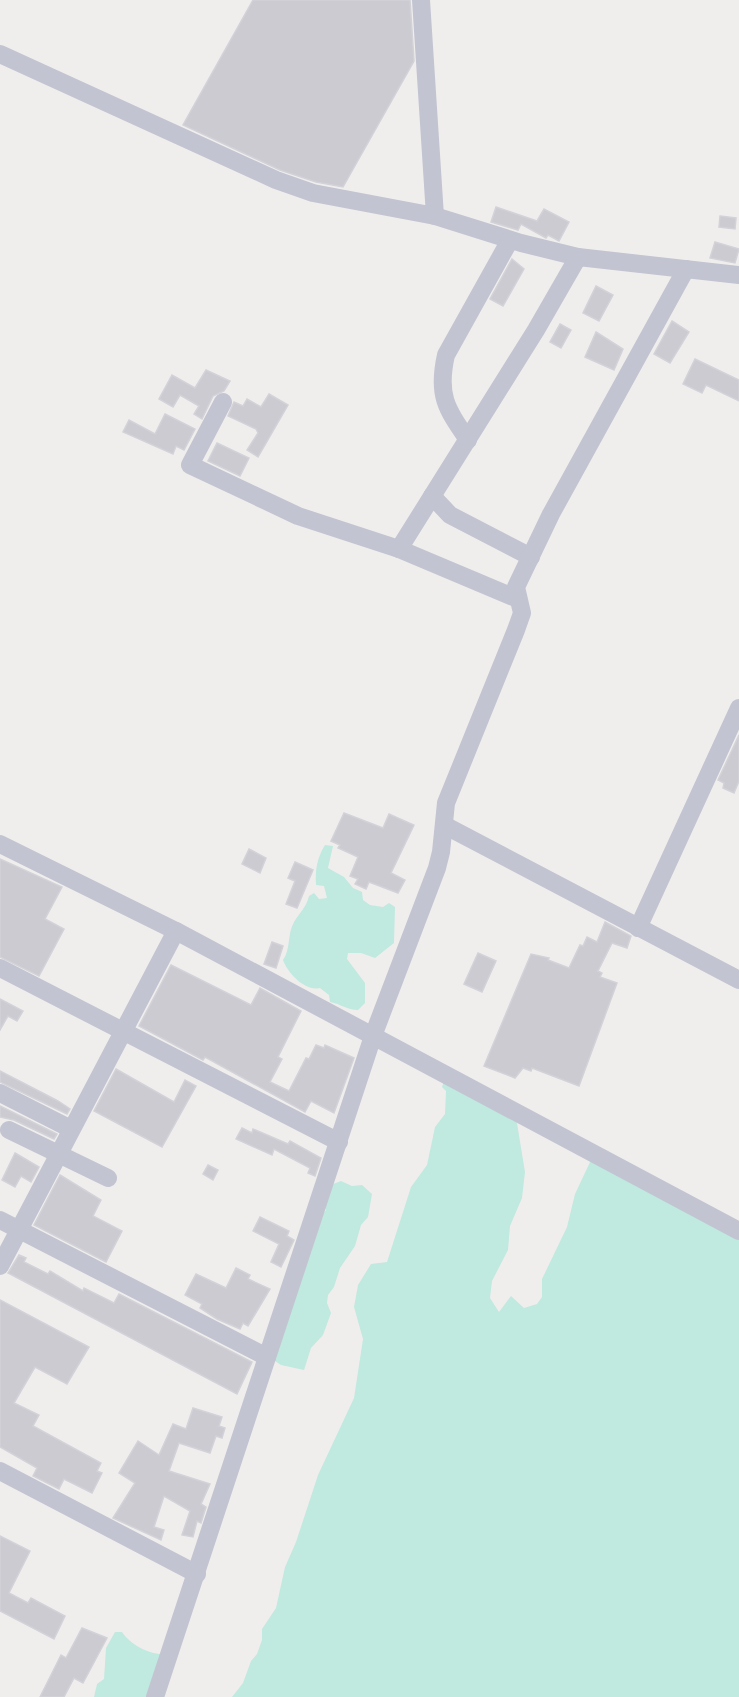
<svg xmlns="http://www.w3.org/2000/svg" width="739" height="1697" font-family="Mulish,sans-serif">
<rect width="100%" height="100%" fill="#f0eeed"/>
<g fill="#c0e9df">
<path d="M325,845L333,846L328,868L344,877L353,888L362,892L363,900L370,905L383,907L389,903L395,907L394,943L375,958L361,953H348L347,959L365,983V1003L358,1010C347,1010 341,1004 330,1002L329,995L320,988C305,992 287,972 283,960C291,949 287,934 294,922C300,912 306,908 309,896L314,893L319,899L327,898L324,886L316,885C315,870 317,858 325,845Z"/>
<path d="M445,1078L516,1117L525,1172L522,1198L510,1226L508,1250L492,1281L490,1298L499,1312L511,1296L524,1308L537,1304L542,1297V1279L567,1227L575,1194L591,1160H600L739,1240V1697H232L243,1683L251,1661L257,1654L262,1640V1629L276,1608L285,1567L296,1542L318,1475L354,1398L363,1339L354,1307L358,1285L371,1264L387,1262L411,1187L427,1165L435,1127L445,1114L446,1091L442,1087Z"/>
<path d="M341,1181L352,1186L362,1185L372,1194L368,1217L361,1225L355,1246L340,1268L334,1287L328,1295L327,1303L331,1313L323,1335L311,1348L304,1370L281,1365L272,1359L315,1224L326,1210L323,1205L328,1186Z"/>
<path d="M115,1632H122C130,1644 148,1654 162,1654L159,1697H94L97,1684L104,1679L106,1648Z"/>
</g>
<g fill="#cbcbd1" stroke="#d2d2d8" stroke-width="1.5">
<path d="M253,0H410L414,61L343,187L316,182L280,170L183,125Z"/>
<path d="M496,207L537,221L544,209L569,222L559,241L548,235L546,238L521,224L518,230L491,222Z"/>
<path d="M720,216L736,218L735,229L719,227Z"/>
<path d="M715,242L739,249L735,263L710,258Z"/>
<path d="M512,259L524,269L503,306L490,299Z"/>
<path d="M596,286L613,295L599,321L583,313Z"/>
<path d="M672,321L689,332L670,363L654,354Z"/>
<path d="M560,324L571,330L561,348L550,342Z"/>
<path d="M596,332L623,349L614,370L585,357Z"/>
<path d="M695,359L739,380V401L706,385L702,393L683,384Z"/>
<path d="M206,370L230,381L224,391L213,396L202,419L194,414L199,406L180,395L173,407L159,399L172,375L195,388Z"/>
<path d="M269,394L288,405L258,457L247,450L258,433L256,429L228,416L234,402L243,406L247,399L261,407Z"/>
<path d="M165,414L195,429L184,450L176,446L173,454L123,432L129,420L155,434Z"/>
<path d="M217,443L249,458L240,476L208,461Z"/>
<path d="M739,735V781L734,793L723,788L724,783L718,780Z"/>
<path d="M344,813L383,828L389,814L414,825L391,873L405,880L398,893L369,882L366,889L355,884L358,879L350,876L358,857L338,848L340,845L331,841Z"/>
<path d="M249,849L266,858L260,873L242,864Z"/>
<path d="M0,859L62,887L45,919L64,929L39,976L0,957Z"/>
<path d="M295,862L313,870L297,908L286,904L295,881L288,878Z"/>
<path d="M605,922L631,936L627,948L612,943L598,971L602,973L600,977L617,983L579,1086L532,1068L531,1071L523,1068L515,1078L484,1066L531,954L549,958L548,960L569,968L580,945L583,946L587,937L597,942Z"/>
<path d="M272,942L283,946L276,968L264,964Z"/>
<path d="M478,953L496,961L482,992L464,984Z"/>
<path d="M171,965L251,1005L260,988L301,1011L278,1057L282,1059L270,1082L289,1091L306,1058L309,1059L316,1045L324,1048L325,1045L354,1058L334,1113L311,1101L305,1112L205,1057L203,1060L139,1026Z"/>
<path d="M0,999L23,1011L17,1021L8,1016L0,1030Z"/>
<path d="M116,1069L174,1102L185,1080L196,1086L162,1147L94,1111Z"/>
<path d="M0,1071L58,1101L70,1109L67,1114L0,1082Z"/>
<path d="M0,1106L57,1134L54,1139L14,1120L0,1117Z"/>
<path d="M242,1128L252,1133L253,1129L288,1144L290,1141L321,1158L315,1176L308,1173L310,1168L274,1149L272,1155L236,1139Z"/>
<path d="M15,1153L39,1167L31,1182L21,1176L15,1187L2,1180Z"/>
<path d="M208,1165L218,1170L213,1180L203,1174Z"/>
<path d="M60,1175L101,1200L93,1216L122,1231L106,1262L34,1225Z"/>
<path d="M260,1217L289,1231L287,1236L294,1240L281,1267L271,1262L279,1244L253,1231Z"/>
<path d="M19,1255L26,1258L24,1262L48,1274L50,1271L83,1291L84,1288L114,1303L119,1294L252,1362L237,1394L8,1273Z"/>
<path d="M236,1268L250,1275L248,1279L270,1289L248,1326L243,1323L240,1329L217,1319L200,1308L202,1304L185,1295L196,1274L226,1288Z"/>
<path d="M0,1300L89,1347L67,1384L35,1367L14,1403L39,1415L33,1426L101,1463L97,1471L102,1473L92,1493L64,1479L59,1489L33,1476L37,1468L0,1447Z"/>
<path d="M193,1408L222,1417L219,1426L225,1428L222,1438L216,1436L210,1453L179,1443L169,1471L210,1484L201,1504L206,1507L201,1523L197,1521L193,1537L182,1535L190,1511L164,1496L154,1527L164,1530L161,1540L113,1518L135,1483L119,1473L138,1441L159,1455L173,1424L186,1429Z"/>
<path d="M0,1536L30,1551L9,1593L28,1603L31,1598L65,1616L54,1639L0,1611Z"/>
<path d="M82,1628L107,1638L83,1683L74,1678L64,1697H40L61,1655L66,1658Z"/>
</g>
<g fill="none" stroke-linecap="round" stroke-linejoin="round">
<g stroke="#c2c4d1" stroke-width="18">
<path d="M421,0L435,216"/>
<path d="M0,54L276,180L313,193L435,216L521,243L578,257L739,275"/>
<path d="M223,402L190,465L298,516L399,549L518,599"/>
<path d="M468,440C446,408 437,395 446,355L510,240"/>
<path d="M432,496L450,515L531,557"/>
<path d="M399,549L536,330L578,257"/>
<path d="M444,825L739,980"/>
<path d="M0,844L176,931L739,1231"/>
<path d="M638,928L739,708"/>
<path d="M0,968L339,1142"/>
<path d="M0,1093L71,1129"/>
<path d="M9,1130L108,1178"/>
<path d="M0,1220L267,1357"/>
<path d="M0,1266L176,931"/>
<path d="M0,1471L197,1574"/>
<path d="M155,1697L373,1036L437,868L441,852L446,803L516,630L522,613L516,587L551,514L686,269"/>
</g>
</g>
</svg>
